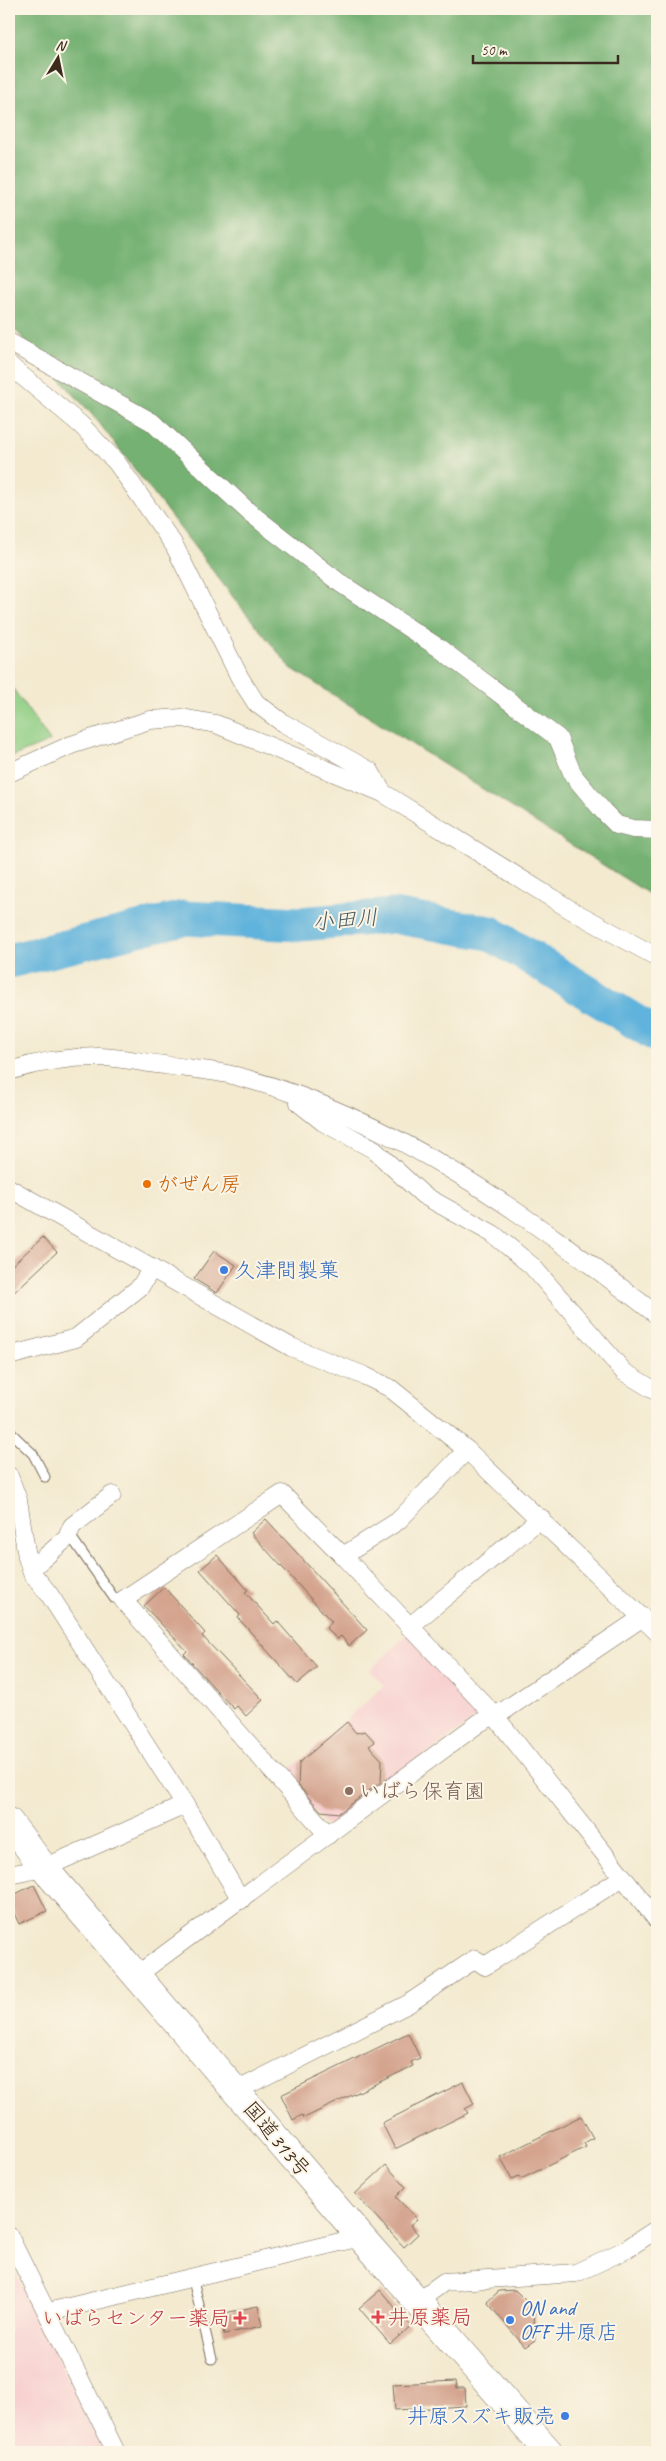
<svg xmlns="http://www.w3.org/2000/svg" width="666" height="2461" font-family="Caveat,'Klee One',sans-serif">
<rect width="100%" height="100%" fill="#fcf5e5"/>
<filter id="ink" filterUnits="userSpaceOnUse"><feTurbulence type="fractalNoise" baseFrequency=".02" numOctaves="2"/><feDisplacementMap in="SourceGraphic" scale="10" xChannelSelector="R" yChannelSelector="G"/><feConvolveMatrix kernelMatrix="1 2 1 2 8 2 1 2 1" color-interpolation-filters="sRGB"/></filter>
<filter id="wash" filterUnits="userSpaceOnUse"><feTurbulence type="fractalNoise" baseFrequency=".0096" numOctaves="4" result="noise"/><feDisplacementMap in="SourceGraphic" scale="20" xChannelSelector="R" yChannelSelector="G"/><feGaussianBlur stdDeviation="1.12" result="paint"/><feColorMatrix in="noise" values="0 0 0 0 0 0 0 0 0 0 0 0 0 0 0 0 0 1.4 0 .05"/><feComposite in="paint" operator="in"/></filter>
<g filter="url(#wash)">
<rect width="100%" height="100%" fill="#f3ead0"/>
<g fill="#f7d0d0">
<path d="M408,1633L478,1709L476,1718L328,1827L284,1775L384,1686L370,1670Z"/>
<path d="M9,2261L54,2351L104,2452H9Z"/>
</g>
<path fill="#90ce85" stroke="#667c52" d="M9,683L50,741L9,758Z"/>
<path fill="#74b172" stroke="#586e48" d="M9,9H657V899L291,668L236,601L96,419L9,323Z"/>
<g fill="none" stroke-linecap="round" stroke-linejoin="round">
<path stroke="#61b3dc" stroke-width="35" d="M9,961L183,918L300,924L393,916L490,933L657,1035"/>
</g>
<g id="blocks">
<g fill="#d4a48f">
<path d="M43,1237L57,1252L9,1297V1268Z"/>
<path d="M214,1251L236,1265L217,1293L194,1279Z"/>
<path d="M266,1519L367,1630L349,1646L341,1636L337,1639L326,1628L332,1622L251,1533Z"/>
<path d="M217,1555L248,1590L245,1592L274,1624L277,1621L317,1667L297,1684L238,1618L240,1615L200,1570Z"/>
<path d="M164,1587L205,1633L202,1636L263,1700L246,1716L237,1706L234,1709L216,1690L184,1654L187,1651L144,1606Z"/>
<path d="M347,1722L356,1733L365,1731L375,1742L369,1746L382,1760L381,1782L339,1813L321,1811L298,1785L299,1763Z"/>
<path d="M34,1885L47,1911L19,1924L9,1902V1897Z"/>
<path d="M408,2033L420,2058L411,2062L413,2066L304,2118L302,2115L293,2120L281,2095Z"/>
<path d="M463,2082L474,2104L465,2109L468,2113L395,2149L382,2123Z"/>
<path d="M581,2116L593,2138L584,2143L586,2147L521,2179L519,2176L512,2179L500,2157Z"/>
<path d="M386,2165L406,2187L396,2197L417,2219L410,2225L418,2234L404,2247L355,2194Z"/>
<path d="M380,2290L411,2326L390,2344L359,2308Z"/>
<path d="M515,2290L534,2309L535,2340L525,2347L487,2302L499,2291Z"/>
<path d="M258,2306L262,2326L224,2334L220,2314Z"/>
<path d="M456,2381L457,2388H465L466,2406L395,2410L393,2384Z"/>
</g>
</g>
</g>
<g filter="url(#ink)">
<use href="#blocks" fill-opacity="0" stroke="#7b6d5c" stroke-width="1"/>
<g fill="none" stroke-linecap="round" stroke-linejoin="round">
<defs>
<g id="lane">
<path d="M9,1431L33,1454L45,1477"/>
<path d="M69,1534L114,1598L123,1600"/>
<path d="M192,2276L212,2359"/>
</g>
<g id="street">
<path d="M9,342L152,422L249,512L340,583L439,648L558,738L573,775L603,811L617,825L633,829L657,830"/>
<path d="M9,365L81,425L117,463L174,545L240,678L256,703L283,723L370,771L383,793"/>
<path d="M9,773L71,745L150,720L182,718L216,724L383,793L571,910L657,957"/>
<path d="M9,1071C38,1062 67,1057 98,1057C120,1057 144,1063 165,1065C189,1069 214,1070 236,1076C395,1117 529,1217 657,1315"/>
<path d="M299,1103L323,1122L373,1149L423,1195L493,1234L532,1266L624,1372L657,1392"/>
<path d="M9,1188L291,1347L365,1376L390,1388L467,1450L657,1632"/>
<path d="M9,1356L76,1338L140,1287L152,1268"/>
<path d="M467,1450L398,1521L343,1556L494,1715L657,1920"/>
<path d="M9,1476L18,1500L27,1557L32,1573L49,1594L185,1805L241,1900"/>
<path d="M31,1569L67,1538L72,1526L112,1495"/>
<path d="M409,1627L541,1518"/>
<path d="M328,1835L123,1600L282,1494L343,1556"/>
<path d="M9,1875L44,1868L185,1805"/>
<path d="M137,1975L479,1723L505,1710L643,1617"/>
<path d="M236,2091L408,2004L475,1959L485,1966L623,1877"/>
<path d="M9,2236L116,2452"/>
<path d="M418,2301L444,2282L576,2273L625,2250L657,2229"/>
<path d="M48,2312L361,2237"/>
</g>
<path id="highway" d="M9,1822L44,1868L361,2237L549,2452"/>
</defs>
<use href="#lane" stroke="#7b6d5c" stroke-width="11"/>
<use href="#street" stroke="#7b6d5c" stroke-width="19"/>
<use href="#highway" stroke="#7b6d5c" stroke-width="29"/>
<use href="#lane" stroke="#fff" stroke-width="9"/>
<use href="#street" stroke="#fff" stroke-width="18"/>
<use href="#highway" stroke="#fff" stroke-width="28"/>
</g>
</g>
<circle fill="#e8710a" stroke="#fcf5e5" stroke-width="2" cx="147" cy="1184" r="5"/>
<g fill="#3f7fe0" stroke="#fcf5e5" stroke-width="2">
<circle cx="224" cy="1270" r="5"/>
<circle cx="510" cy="2320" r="5"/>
<circle cx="565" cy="2416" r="5"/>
</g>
<circle fill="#8d6e63" stroke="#fcf5e5" stroke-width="2" cx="349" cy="1791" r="5"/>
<g fill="#e0444e" stroke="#fcf5e5" stroke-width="2">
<path d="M375.5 2309.5h5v5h5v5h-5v5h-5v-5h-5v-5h5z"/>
<path d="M237.5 2310.5h5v5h5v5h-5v5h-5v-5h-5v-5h5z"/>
</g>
<g text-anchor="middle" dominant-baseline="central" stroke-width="4" stroke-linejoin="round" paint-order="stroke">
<g font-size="21" fill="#c56008" stroke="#fcf5e5" text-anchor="start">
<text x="157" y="1184">がぜん房</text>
</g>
<g font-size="21" fill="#366cbe" stroke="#fcf5e5" text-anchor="start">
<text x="234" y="1270">久津間製菓</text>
<text x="520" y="2308">ON and<tspan x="520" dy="24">OFF 井原店</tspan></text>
<text x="555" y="2416" text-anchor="end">井原スズキ販売</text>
</g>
<g font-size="21" fill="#785e54" stroke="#fcf5e5" text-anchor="start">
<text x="359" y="1791">いばら保育園</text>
</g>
<g font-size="21" fill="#3b2a1e" stroke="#fcf5e5">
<text transform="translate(277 2139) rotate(50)">国道313号</text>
</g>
<g font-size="21" fill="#be3a42" stroke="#fcf5e5" text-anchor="start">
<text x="388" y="2317">井原薬局</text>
<text x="230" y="2318" text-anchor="end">いばらセンター薬局</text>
</g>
<g font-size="22" font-style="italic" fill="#485a60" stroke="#fcf5e5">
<text transform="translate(345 920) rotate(-5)">小田川</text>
</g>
</g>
<rect width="666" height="2461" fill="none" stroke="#fcf5e5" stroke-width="30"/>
<g transform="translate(58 58) rotate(10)" stroke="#fcf5e5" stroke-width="4" paint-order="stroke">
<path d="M0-4L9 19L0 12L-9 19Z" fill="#3b2a1e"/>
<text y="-8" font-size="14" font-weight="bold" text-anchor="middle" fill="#3b2a1e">N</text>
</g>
<path d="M473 55v8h145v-8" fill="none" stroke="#3b2a1e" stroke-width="2.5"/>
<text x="481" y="55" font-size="15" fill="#3b2a1e" stroke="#fcf5e5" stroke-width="4" paint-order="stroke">50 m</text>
</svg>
